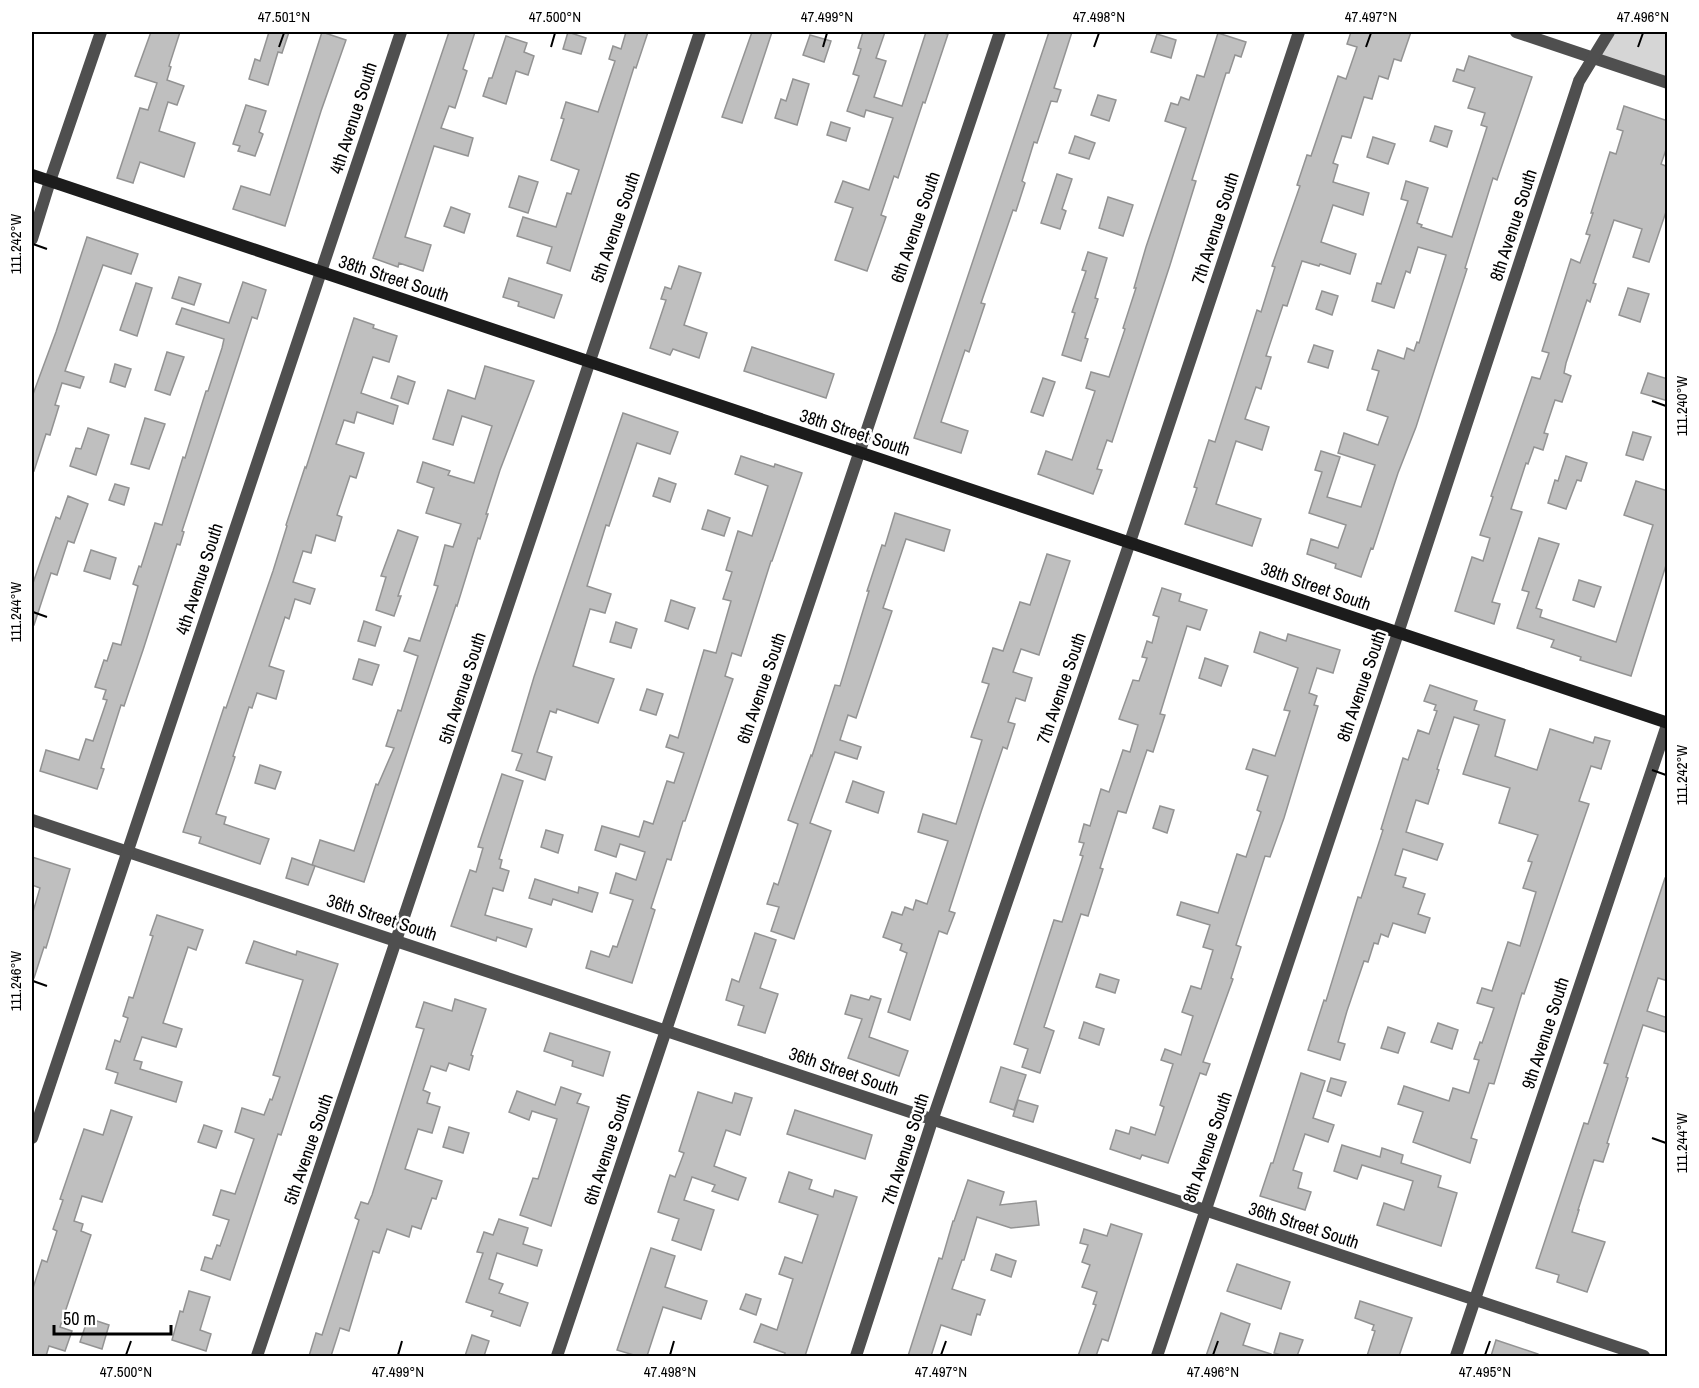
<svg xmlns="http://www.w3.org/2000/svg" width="1699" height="1388" font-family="'Archivo Narrow',sans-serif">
<rect width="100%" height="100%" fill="#fff"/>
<path fill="#d6d6d6" d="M1609,32H1667V83L1593,58Z"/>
<g fill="#bfbfbf" stroke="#939393" stroke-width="1.5">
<path d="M151,32H180L169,66L171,67L167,80L184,86L177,105L168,102L159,131L195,143L184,177L140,162L133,183L117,178L140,108L148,110L157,83L135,76Z"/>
<path d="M269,32H289L282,53L278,52L268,85L249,79L255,59L260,61Z"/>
<path d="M322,32L346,40L321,111L285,226L233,209L241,186L270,195Z"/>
<path d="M449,32H475L463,69L467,71L455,108L449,106L441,128L473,138L468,156L434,146L405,237L431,245L423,271L399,263L398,267L373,258Z"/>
<path d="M568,32L586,38L581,54L563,49Z"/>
<path d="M626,32H648L636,68L634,67L570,271L547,263L552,247L517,236L523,217L556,227L567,193L571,194L579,170L551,160L564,119L561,118L566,102L598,112L615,61L609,59L613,46L621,49Z"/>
<path d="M752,32H772L742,123L722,117Z"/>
<path d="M863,32H885L876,58L886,61L874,97L902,106L926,32H939L948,34L925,103L923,102L898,178L894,176L881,215L886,217L867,271L835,260L853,208L835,202L843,181L869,190L893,118L866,110L864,117L847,111L859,76L853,74L861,49L858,48Z"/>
<path d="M1049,32H1072L1054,88L1061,90L1057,102L1051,101L1037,143L1034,142L1022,181L1025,183L1016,211L1013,210L981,303L985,304L969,352L965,350L941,422L968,431L961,453L914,438Z"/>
<path d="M1351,32H1411L1401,61L1394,59L1388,79L1379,76L1372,99L1364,97L1351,138L1342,136L1333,163L1338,165L1333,182L1369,193L1363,215L1333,205L1321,242L1356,254L1350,274L1320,264L1319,266L1302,261L1287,306L1283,305L1266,356L1271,357L1261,389L1256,387L1245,419L1269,427L1262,450L1236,441L1216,504L1261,519L1252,546L1185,524L1197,488L1194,487L1209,440L1215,442L1257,310L1261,312L1275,267L1272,266L1300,186L1297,185L1307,155L1311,156L1338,76L1346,79L1357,47L1347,44Z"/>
<path d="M1218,33L1246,42L1241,57L1235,55L1229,73H1226L1192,180L1196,181L1170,265L1112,442L1107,440L1097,469L1102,470L1093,494L1038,474L1046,451L1072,460L1095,391L1086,388L1091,372L1109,377L1125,329L1123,328L1136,288H1134L1146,247L1186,128L1165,121L1171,103L1178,105L1181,97L1189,100L1197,75L1204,77Z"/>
<path d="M1157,34L1176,40L1171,58L1151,52Z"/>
<path d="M810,35L831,41L824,62L803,55Z"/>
<path d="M506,36L527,43L524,52L534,56L528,75L516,71L506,104L483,96L489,78H492Z"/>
<path d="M1469,56L1532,77L1497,180L1493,178L1465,268L1467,269L1416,427L1398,473L1373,549L1371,548L1361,577L1335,568L1336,564L1307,554L1311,539L1338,548L1346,525L1309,513L1322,472L1315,470L1321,451L1340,457L1327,497L1361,507L1375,465L1338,453L1344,433L1378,445L1388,417L1367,410L1379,371L1372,369L1378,350L1404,359L1407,348L1414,351L1417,342L1419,343L1446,255L1418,247L1410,273L1406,271L1394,308L1372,301L1377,283L1381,284L1408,201L1401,199L1406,181L1428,188L1417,223L1422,225L1421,227L1452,237L1487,127L1481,125L1485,113L1468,108L1475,88L1453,81L1457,69L1464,71Z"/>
<path d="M793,79L809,84L797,125L775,118L781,99L786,101Z"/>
<path d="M1098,95L1116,100L1109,121L1091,115Z"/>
<path d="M246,105L266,111L259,132L263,134L255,156L238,151L240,146L233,144Z"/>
<path d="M1624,106L1668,121V144L1661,164L1668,167V206L1649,262L1633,257L1642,229L1614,220L1593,283L1596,284L1590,302L1587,300L1566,363L1564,373L1571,376L1562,402L1555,400L1544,433L1548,434L1543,450L1534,447L1528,464L1526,463L1511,509L1522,512L1492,602L1500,604L1494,624L1455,611L1472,557L1483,561L1490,538L1480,535L1493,497L1491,496L1532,377L1540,379L1549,353L1542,351L1571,259L1580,263L1590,235L1586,234L1593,213H1591L1610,152L1616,154L1623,131L1617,129Z"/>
<path d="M831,122L850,128L846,141L827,135Z"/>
<path d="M1435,126L1452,131L1447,147L1430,141Z"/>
<path d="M1075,136L1095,143L1089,159L1069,153Z"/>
<path d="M1373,137L1395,144L1388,164L1367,157Z"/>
<path d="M1057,174L1072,179L1062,209L1066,211L1060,229L1041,223Z"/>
<path d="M519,176L538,182L528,213L509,207Z"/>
<path d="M1108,197L1133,205L1123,236L1099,228Z"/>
<path d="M451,207L470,214L464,233L444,226Z"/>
<path d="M87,237L138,254L131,274L103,265L65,371L84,377L80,388L62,383L55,405L59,406L50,435L46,434L34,471L32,470V397L56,332Z"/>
<path d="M1088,252L1107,258L1095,298L1098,299L1085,338L1088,339L1081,361L1062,355L1075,313L1072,312L1086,271L1082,270Z"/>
<path d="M679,266L701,273L684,325L707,333L699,358L673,349L670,355L650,348L666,300L661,299L665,287L671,289Z"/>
<path d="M179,277L201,284L194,305L172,298Z"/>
<path d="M509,278L562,295L554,318L518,306L519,302L503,297Z"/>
<path d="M243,282L266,290L257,319L252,317L182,531L184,532L180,545L177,544L143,650L124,706L121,705L101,768L104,769L97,789L40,771L46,750L79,760L86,739L93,741L107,700L103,699L106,690L95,687L104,660L107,661L113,643L121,645L138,586L133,584L139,566L141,567L155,523L162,525L183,457L185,458L206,391H208L222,348L224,339L176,324L182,308L229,323Z"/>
<path d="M136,283L152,288L137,336L120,330Z"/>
<path d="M1628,288L1649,294L1640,322L1619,315Z"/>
<path d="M1322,291L1338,296L1332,315L1316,309Z"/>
<path d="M354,318L374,325L373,328L397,336L389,362L373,357L361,393L398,406L393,424L357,412L354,423L344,420L336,444L364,453L356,478L350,476L337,515L342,517L335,541L316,535L311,553L303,551L293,582L315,589L310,604L295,599L289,619L285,617L269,666L284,671L276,699L257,693L252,708L249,707L233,756L235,757L216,814L226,817L224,824L269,839L260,864L199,843L201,837L183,832L224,707L226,708L273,571L287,526L286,525L305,467L306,468Z"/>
<path d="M1314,345L1333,351L1328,368L1308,362Z"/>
<path d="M752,347L834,374L826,398L744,371Z"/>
<path d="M167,352L184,357L170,395L155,390Z"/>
<path d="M115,364L131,369L125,387L110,382Z"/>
<path d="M485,366L534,381L500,470L486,514H488L480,539L478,538L457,606L456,605L364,882L312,865L320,840L354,851L376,784L378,785L394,748L386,746L398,710L401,711L418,656L404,651L409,638L420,641L438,586L434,585L445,545L453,547L461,524L426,513L434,488L417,482L423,462L450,471L448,475L474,483L492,426L462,416L453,445L433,439L448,390L475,399Z"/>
<path d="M1648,373L1668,379V401L1641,393Z"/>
<path d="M398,376L415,382L408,404L391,398Z"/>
<path d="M1043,378L1055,382L1043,416L1031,412Z"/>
<path d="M623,413L678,432L670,454L637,443L609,526L606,525L587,586L611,594L605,613L590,609L573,666L614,679L598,723L557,709L556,713L550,711L537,752L552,757L545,780L516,770L522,754L512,751L534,677Z"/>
<path d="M145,418L165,424L149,469L131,464Z"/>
<path d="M88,428L109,435L96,475L70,466L76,448L81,449Z"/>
<path d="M1633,432L1651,437L1643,460L1626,455Z"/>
<path d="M741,456L774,467L775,464L802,473L772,561H771L741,656L732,653L725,676L733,679L685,821H683L671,860L667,859L651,908L655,910L632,983L586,968L591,951L609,957L613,946L617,947L633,900L610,893L616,873L636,880L645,852L620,844L616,857L595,850L602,826L639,837L644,821L653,824L667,781L674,783L684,753L666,747L670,735L678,738L704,650L716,653L731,601L723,599L732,572L726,570L738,531L752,536L768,486L735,474Z"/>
<path d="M1566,456L1587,463L1581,481L1577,480L1566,509L1548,503L1555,480L1558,481Z"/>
<path d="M659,478L676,484L670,502L653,496Z"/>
<path d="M1636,481L1668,491V559L1631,676L1580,660L1581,657L1551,647L1554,640L1517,628L1529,592L1522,590L1539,538L1559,544L1536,608L1542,610L1540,617L1616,642L1653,525L1624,515Z"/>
<path d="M115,484L129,488L124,505L109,500Z"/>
<path d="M68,496L88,504L74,543L68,541L57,575L51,573L34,625H32V586L56,517L60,519Z"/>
<path d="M708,510L730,518L724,536L702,529Z"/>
<path d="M895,513L950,530L944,551L906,539L883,608L892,611L856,718L848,715L840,740L861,747L857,759L835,752L810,823L831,831L794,939L771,931L779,907L767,904L774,883L778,885L798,824L788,820L811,755L812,756L835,685L840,686L869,591H867L882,545L885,546Z"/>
<path d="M398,530L418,537L398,596H401L394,616L376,610L386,577L381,576Z"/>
<path d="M91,550L116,558L110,579L84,571Z"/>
<path d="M1047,554L1070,561L1039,655L1021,649L1013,672L1032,678L1025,701L1016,698L1008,722L1015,724L1007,749L1003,747L981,812L949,911L955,913L947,934L939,931L910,1020L888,1012L907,953L900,950L902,944L883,937L892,912L902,915L905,907L913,910L916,900L927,904L948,841L918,832L923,814L956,824L982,740L971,737L989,684L982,682L993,648L1003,651L1020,602L1030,605Z"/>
<path d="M1579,580L1601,587L1594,607L1573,600Z"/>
<path d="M1162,588L1181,594L1179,601L1207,610L1200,630L1187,626L1160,714L1165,715L1153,752L1147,750L1126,813L1118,811L1100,868L1103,869L1088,916L1081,914L1044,1027L1054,1031L1040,1073L1022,1067L1028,1049L1014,1044L1054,920L1062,922L1083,856L1080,855L1084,843L1079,842L1084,824L1090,826L1101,789L1109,792L1123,750L1130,752L1138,725L1119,719L1133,680L1139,681L1147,658L1142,657L1147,641L1152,643L1159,617L1153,615Z"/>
<path d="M671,600L695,608L688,629L665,621Z"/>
<path d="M364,621L381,627L375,646L358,641Z"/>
<path d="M616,622L637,629L631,648L610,642Z"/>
<path d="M1260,632L1286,641L1288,634L1340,650L1333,673L1317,668L1309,693L1317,696L1314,705L1318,706L1284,818L1270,857L1265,856L1236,945L1241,947L1231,978L1233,979L1203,1062L1210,1064L1206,1075L1200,1073L1168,1163L1142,1155L1140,1159L1110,1149L1116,1130L1129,1134L1131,1127L1155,1135L1164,1107L1160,1105L1173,1064L1161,1060L1165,1049L1181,1055L1193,1016L1182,1012L1191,986L1201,989L1213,950L1203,947L1210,925L1177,915L1181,902L1218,913L1237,854L1246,857L1261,812L1257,810L1268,776L1246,769L1253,749L1275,756L1290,711L1284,710L1298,668L1254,652Z"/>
<path d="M1205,658L1228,666L1221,686L1199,678Z"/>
<path d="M359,659L379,665L372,685L353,679Z"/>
<path d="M1430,685L1477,701L1474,710L1505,720L1495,756L1537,770L1550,729L1593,743L1595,737L1610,741L1601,769L1591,766L1579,801L1589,804L1524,994L1522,993L1494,1084L1489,1083L1471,1138L1477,1140L1470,1163L1413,1142L1423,1112L1398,1104L1404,1086L1449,1101L1453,1088L1469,1093L1479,1060L1474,1059L1480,1042L1482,1043L1494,1008L1477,1003L1482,988L1492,991L1508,942L1520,946L1536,892L1523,888L1532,862L1528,861L1538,835L1499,823L1510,788L1463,774L1479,725L1454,717L1437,769L1439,770L1428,804L1416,800L1406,832L1443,844L1437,860L1403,849L1395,875L1406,878L1403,887L1425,894L1418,914L1430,918L1425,933L1393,923L1388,937L1381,934L1378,944L1374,943L1368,962L1364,961L1347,1011L1338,1042L1345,1044L1340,1060L1308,1050L1324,1000L1326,1001L1358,897L1361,898L1383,830L1381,829L1403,758L1408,760L1418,730L1429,734L1437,711L1434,710L1436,705L1424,701Z"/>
<path d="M647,689L663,694L656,715L640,710Z"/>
<path d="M260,765L281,772L275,789L255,783Z"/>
<path d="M502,774L523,781L499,859L502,860L500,868L509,871L503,891L493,888L485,915L532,929L526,947L497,937L496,941L451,926L470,870L476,872L483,848L478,847Z"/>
<path d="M853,781L884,792L878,813L846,802Z"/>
<path d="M1160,806L1174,810L1167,833L1153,828Z"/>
<path d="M546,830L563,835L558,853L541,847Z"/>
<path d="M32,857L70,869L46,948L44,947L34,978H32V915L40,888L32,885Z"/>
<path d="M292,858L315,866L308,885L286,878Z"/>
<path d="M1665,878H1668V981L1658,978L1647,1011L1668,1018V1033L1643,1025L1626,1077L1628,1078L1607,1143L1609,1144L1603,1162L1594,1160L1578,1210H1579L1572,1232L1605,1242L1587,1292L1557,1282L1559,1275L1536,1268L1584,1123L1588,1124L1608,1064L1604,1063Z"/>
<path d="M535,879L578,893L579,887L598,893L592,912L553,899L551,905L529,898Z"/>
<path d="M157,915L203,930L196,950L188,947L163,1023L182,1029L176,1047L142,1037L134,1060L142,1062L140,1069L182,1082L176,1102L115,1083L118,1073L106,1069L115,1040L120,1042L128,1018L123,1016L129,997L133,998L153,936L150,935Z"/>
<path d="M755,933L776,940L760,988L778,994L765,1033L738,1025L744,1006L726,1000L732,979L739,982Z"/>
<path d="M254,941L296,955L297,951L338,964L281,1135L278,1134L230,1280L201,1270L205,1257L212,1259L217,1245L220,1246L229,1220L213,1215L221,1190L235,1194L254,1139L235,1132L242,1108L264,1115L270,1099L272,1100L280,1077L273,1075L303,980L246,963Z"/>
<path d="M1100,974L1119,980L1115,993L1096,987Z"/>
<path d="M851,995L869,1000L871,996L881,999L869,1037L908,1051L899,1076L848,1058L862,1019L845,1014Z"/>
<path d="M455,999L486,1009L471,1055L473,1056L469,1070L449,1063L446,1071L431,1066L423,1090L430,1093L427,1103L440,1107L432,1133L418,1129L405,1169L442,1181L436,1199L432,1198L421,1229L412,1226L409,1237L387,1229L379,1253L373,1251L349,1331L340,1328L331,1356H309L316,1333L322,1335L359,1220L355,1218L361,1202L368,1204L372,1195L424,1029L416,1027L424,1002L452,1011Z"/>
<path d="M1084,1022L1104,1029L1099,1045L1079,1038Z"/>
<path d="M1438,1023L1458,1030L1452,1049L1431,1042Z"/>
<path d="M1388,1027L1405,1033L1398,1053L1381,1048Z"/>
<path d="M550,1033L610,1052L603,1076L572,1066L573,1061L544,1051Z"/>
<path d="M1001,1067L1026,1075L1014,1110L990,1102Z"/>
<path d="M1301,1073L1325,1081L1313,1118L1334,1125L1328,1142L1305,1134L1293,1170L1302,1173L1298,1188L1311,1192L1305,1210L1260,1196L1271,1163H1273Z"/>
<path d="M1331,1078L1346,1082L1341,1096L1327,1091Z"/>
<path d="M561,1087L581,1094L577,1103L589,1107L551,1226L520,1215L533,1178L538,1179L557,1119L532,1111L529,1120L509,1112L517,1091L555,1105Z"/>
<path d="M698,1092L732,1103L735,1093L752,1098L740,1135L726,1130L714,1166L746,1178L738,1200L712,1191L715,1185L692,1177L684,1200L714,1210L701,1250L672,1240L679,1219L658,1212L670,1175L675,1177L684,1153L679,1151Z"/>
<path d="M1018,1100L1038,1106L1033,1122L1013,1116Z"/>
<path d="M111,1110L132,1117L102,1202L82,1196L74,1221L83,1224L81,1231L91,1235L60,1327L72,1331L65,1351L49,1346L46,1356H32V1291L42,1260L47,1262L57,1231L53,1229L63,1200L60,1199L84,1129L103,1135Z"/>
<path d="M795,1110L872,1135L865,1159L787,1134Z"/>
<path d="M204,1125L222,1131L216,1148L198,1142Z"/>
<path d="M449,1127L469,1133L463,1153L443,1147Z"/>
<path d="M1342,1145L1380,1157L1382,1148L1403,1155L1401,1163L1441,1176L1438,1187L1457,1193L1441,1246L1377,1225L1384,1203L1404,1210L1413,1181L1362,1165L1357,1179L1334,1171Z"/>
<path d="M789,1172L812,1180L809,1189L833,1197L835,1190L857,1197L805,1356H784L785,1353L754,1342L761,1324L777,1330L793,1279L779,1274L785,1257L802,1263L818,1215L779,1202Z"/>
<path d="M968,1180L1004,1192L1000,1205L1036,1201L1039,1225L1011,1228L977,1217L964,1260H962L952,1289L985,1300L980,1315L977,1314L971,1335L941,1325L931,1356H908L939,1258L942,1259L953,1221H954Z"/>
<path d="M499,1219L528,1228L523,1244L542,1250L537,1266L497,1253L489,1279L503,1284L499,1293L528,1303L520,1326L491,1316L493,1311L466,1302L483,1253L477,1252L484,1232L493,1235Z"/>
<path d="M1111,1224L1142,1234L1108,1341L1102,1339L1096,1356H1078L1096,1305L1093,1304L1097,1292L1082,1287L1090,1265L1082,1262L1088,1245L1080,1243L1084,1229L1107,1236Z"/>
<path d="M651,1248L675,1256L665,1287L707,1301L701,1319L663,1307L647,1356H637L617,1350Z"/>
<path d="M996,1254L1016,1261L1011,1277L991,1270Z"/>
<path d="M1237,1264L1290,1282L1281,1309L1227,1291Z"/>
<path d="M189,1291L210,1297L200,1330L211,1334L206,1351L172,1340L180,1311L183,1312Z"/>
<path d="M746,1294L761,1299L756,1315L740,1309Z"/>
<path d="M1360,1301L1412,1318L1399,1356H1367L1375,1331L1372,1330L1374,1325L1355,1318Z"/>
<path d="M1221,1313L1250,1324L1243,1345L1271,1354L1270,1356H1206Z"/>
<path d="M88,1318L109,1325L102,1349L80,1342Z"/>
<path d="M1280,1333L1303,1340L1297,1356H1285L1274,1353Z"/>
<path d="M472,1335L489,1341L484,1356H465Z"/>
<path d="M1496,1340L1538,1354V1356H1491Z"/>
</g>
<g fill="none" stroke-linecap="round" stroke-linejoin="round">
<g stroke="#4f4f4f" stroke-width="12">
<path d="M1516,32L1668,83"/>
<path d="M32,239L50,181"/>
<path d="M32,820L1644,1356"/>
<path d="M32,1138L401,32"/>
<path d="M257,1356L700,32"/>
<path d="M557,1356L1000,32"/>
<path d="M856,1356L932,1121L1130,542L1299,32"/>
<path d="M1157,1356L1398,633L1579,81L1609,32"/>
<path d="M1456,1356L1668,722"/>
</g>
<path stroke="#4f4f4f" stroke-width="12" d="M50,181L101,32"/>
<path stroke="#1c1c1c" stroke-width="12" d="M32,175L1668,723"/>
</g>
<path fill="none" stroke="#000" stroke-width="2" d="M279,47L284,33M551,47L555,33M823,47L827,33M1094,47L1099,33M1366,47L1371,33M1638,47L1643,33M33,244L47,249M1652,401L1666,406M33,612L47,617M1652,770L1666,775M33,981L47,986M1652,1138L1666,1143M126,1355L131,1341M398,1355L402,1341M670,1355L674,1341M941,1355L946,1341M1213,1355L1218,1341M1485,1355L1490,1341"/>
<g text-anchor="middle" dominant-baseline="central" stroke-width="5" stroke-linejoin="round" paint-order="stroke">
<g font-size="18" fill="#000" stroke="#fff">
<text transform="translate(353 118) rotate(-72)">4th Avenue South</text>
<text transform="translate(1513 225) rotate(-72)">8th Avenue South</text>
<text transform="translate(615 227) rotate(-71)">5th Avenue South</text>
<text transform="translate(915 227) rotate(-71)">6th Avenue South</text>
<text transform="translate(1215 228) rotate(-72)">7th Avenue South</text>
<text transform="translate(394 278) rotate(18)">38th Street South</text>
<text transform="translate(855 432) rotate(18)">38th Street South</text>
<text transform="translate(199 579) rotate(-72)">4th Avenue South</text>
<text transform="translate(1316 586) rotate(19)">38th Street South</text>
<text transform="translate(1361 686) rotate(-71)">8th Avenue South</text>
<text transform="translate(462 688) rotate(-72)">5th Avenue South</text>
<text transform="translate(761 688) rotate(-71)">6th Avenue South</text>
<text transform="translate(1061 688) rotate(-71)">7th Avenue South</text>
<text transform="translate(382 917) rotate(18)">36th Street South</text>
<text transform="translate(1545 1033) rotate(-72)">9th Avenue South</text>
<text transform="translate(844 1071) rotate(19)">36th Street South</text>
<text transform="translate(1207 1147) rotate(-71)">8th Avenue South</text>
<text transform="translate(308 1149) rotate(-71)">5th Avenue South</text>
<text transform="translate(607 1149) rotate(-72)">6th Avenue South</text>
<text transform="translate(905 1149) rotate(-72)">7th Avenue South</text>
<text transform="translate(1304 1225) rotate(18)">36th Street South</text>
</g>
</g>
<rect width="1699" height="1388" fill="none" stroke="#ffffff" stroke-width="66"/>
<path d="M54 1325v9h117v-9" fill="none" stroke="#000000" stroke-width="3"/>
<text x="63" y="1325" font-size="18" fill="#000000" stroke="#ffffff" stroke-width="4.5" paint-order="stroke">50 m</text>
<rect x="33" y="33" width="1633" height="1322" fill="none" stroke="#000" stroke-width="2"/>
<g font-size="15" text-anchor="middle" fill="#000">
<text x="284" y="22">47.501°N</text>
<text x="555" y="22">47.500°N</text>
<text x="827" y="22">47.499°N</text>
<text x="1099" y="22">47.498°N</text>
<text x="1371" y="22">47.497°N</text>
<text x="1643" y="22">47.496°N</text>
<text transform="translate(16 244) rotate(-90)" y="5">111.242°W</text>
<text transform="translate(1682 406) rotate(-90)" y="5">111.240°W</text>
<text transform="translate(16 612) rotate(-90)" y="5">111.244°W</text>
<text transform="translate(1682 775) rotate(-90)" y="5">111.242°W</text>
<text transform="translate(16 981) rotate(-90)" y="5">111.246°W</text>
<text transform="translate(1682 1143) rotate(-90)" y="5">111.244°W</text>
<text x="126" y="1377">47.500°N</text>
<text x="398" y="1377">47.499°N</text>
<text x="670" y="1377">47.498°N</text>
<text x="941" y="1377">47.497°N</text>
<text x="1213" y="1377">47.496°N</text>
<text x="1485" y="1377">47.495°N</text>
</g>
</svg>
